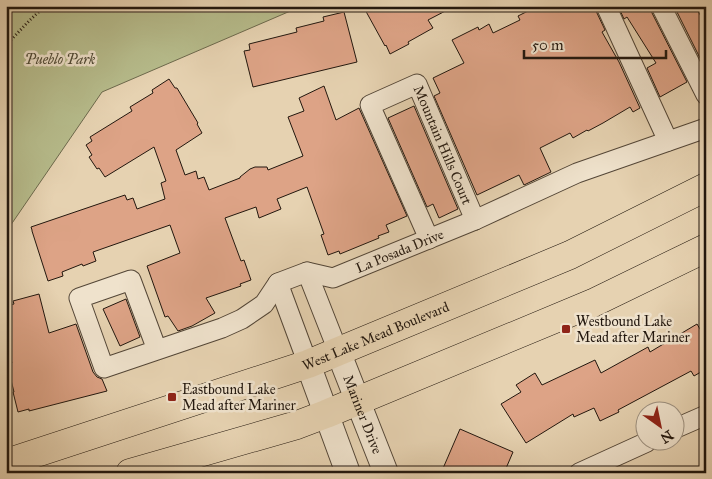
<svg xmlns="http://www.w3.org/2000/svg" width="712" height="479" font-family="'IM FELL Great Primer',serif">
<rect width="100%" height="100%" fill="#e6d2b1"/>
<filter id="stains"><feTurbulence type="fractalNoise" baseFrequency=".004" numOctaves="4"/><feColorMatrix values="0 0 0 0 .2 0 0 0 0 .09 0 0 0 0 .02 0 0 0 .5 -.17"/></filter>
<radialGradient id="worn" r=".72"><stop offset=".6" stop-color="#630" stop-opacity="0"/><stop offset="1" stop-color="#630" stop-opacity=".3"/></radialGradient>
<path fill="#b6bb8b" stroke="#6c694c" d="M6,6H302L102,92L6,232Z"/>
<g fill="#dda386" stroke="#22170e">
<path d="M363,6H455L428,20L433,28L408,42L409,44L390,54L386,45L385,46Z"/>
<path d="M526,6H595L596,11L605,30L602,32L619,62L640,108L633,112L630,107L603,123L588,131L587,130L573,138L570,133L540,148L551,172L524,185L519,175L477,195L434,96L440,93L433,78L464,63L452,40L478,27L479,30L489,24L493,33L520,20L518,16L528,11Z"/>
<path d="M618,6H650L651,11L687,82L660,97L647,68L656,63L627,17L624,19Z"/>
<path d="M674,6H695L706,25V70Z"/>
<path d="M344,12L357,62L253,87L244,51L250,50L249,44L297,32L296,28L324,21L323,17Z"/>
<path d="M169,79L175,88H177L198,123L197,124L202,133L176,150L185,175L196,171L198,179L204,177L209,190L240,178V177L250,169L255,167H267L268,170L303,156L288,117L304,111L299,98L324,86L336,120L359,108L407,216L386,225L389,232L378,236L379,238L340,254L339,251L328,255L321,235L324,234L307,187L277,199L281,209L259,218L256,207L225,218L241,261L244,260L251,280L240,284L241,286L206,298L215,313L192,326L178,331L168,316L165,317L147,266L180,253L170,225L93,252L96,261L83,266L82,264L62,272L63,276L48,281L32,231V230L31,227L125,195L127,200L133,198L137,209L165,199L161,183L166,181L154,147L105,177L99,168L97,169L89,157L92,155L86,145L92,141L90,137L132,111L130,107L153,93L152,90Z"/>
<path d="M414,106L458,209L439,218L433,204L427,207L388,118Z"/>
<path d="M39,294L49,333L76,324L93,372L97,377L102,379L107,391L29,411V409L18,412L13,392H14L7,364L12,363L6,342V306L14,304L13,301Z"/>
<path d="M126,299L140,337L120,346L103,309Z"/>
<path d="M697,324L706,339V369L694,376L691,371L618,410L619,412L600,421L594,408L574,417L573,414L526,443L501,404L521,392L516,385L535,373L542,385L595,360L601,373L648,347L650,352Z"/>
<path d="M460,429L513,452L504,473H441Z"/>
</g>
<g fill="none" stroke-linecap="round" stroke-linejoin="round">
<defs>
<g id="minor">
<path d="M606,6L668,141"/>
<path d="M661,6L706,95"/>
<path id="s1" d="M429,239L370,105L417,84L475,220"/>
<path d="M307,272L338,351"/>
<path d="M278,283L308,364"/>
<path id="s2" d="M157,350L131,280L79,298L104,368L222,328L242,319L264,304L278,283L307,272L333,278L475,220L577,173L706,128"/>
<path d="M674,429L706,415"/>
<path d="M579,473L647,442"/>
</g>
<g id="tertiary">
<path id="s3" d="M338,351L386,473"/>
<path d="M308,364L348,473"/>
</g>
<g id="primary">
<path id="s4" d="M6,463L308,364L570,255L706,187"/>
<path d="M130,473L297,425L326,414L593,303L706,248"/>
</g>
</defs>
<use href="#minor" stroke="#534637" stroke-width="21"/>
<use href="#tertiary" stroke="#534637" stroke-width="26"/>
<use href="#primary" stroke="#22170e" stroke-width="29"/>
<path stroke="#22170e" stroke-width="3" stroke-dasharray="1 2.5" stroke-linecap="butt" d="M6,45L30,20L45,6"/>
<use href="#minor" stroke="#efe2cc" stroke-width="19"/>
<use href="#tertiary" stroke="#efe2cc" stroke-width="24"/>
<use href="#primary" stroke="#e6d2b1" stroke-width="28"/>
</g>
<g fill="#8f2418" stroke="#efe2cc" stroke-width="2">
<rect x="561" y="324" width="10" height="10" rx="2.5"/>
<rect x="167" y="392" width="10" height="10" rx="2.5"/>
</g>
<g text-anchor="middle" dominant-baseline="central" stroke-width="5" stroke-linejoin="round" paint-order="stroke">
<g font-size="14" font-style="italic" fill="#4e4834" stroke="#efe2cc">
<text x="60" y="59">Pueblo Park</text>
</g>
<g font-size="14" fill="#22170e" stroke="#efe2cc">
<text stroke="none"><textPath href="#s1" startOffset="264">Mountain Hills Court</textPath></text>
<text stroke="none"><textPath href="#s2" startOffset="532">La Posada Drive</textPath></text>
<text stroke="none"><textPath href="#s4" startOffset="391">West Lake Mead Boulevard</textPath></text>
<text stroke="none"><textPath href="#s3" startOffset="68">Mariner Drive</textPath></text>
</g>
<g font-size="14" fill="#22170e" stroke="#efe2cc" text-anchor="start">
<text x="576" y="321">Westbound Lake<tspan x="576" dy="16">Mead after Mariner</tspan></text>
<text x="182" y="389">Eastbound Lake<tspan x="182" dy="16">Mead after Mariner</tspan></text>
</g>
</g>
<rect width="712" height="479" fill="none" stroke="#e6d2b1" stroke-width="25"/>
<rect x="8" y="8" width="697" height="464" fill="none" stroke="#22170e" stroke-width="2.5"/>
<rect x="12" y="12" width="687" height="454" fill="none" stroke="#22170e"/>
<g transform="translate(660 426) rotate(147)"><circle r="24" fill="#efe2cc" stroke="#9d9180"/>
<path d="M0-4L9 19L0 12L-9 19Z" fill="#8f2418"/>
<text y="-8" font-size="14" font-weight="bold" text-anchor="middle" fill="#22170e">N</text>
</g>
<path d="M524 50v8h142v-8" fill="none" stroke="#22170e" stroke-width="2.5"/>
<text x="532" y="50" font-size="15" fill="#22170e" stroke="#efe2cc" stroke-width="4" paint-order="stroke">50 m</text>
<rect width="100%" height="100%" filter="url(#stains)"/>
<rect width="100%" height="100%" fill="url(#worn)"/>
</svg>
